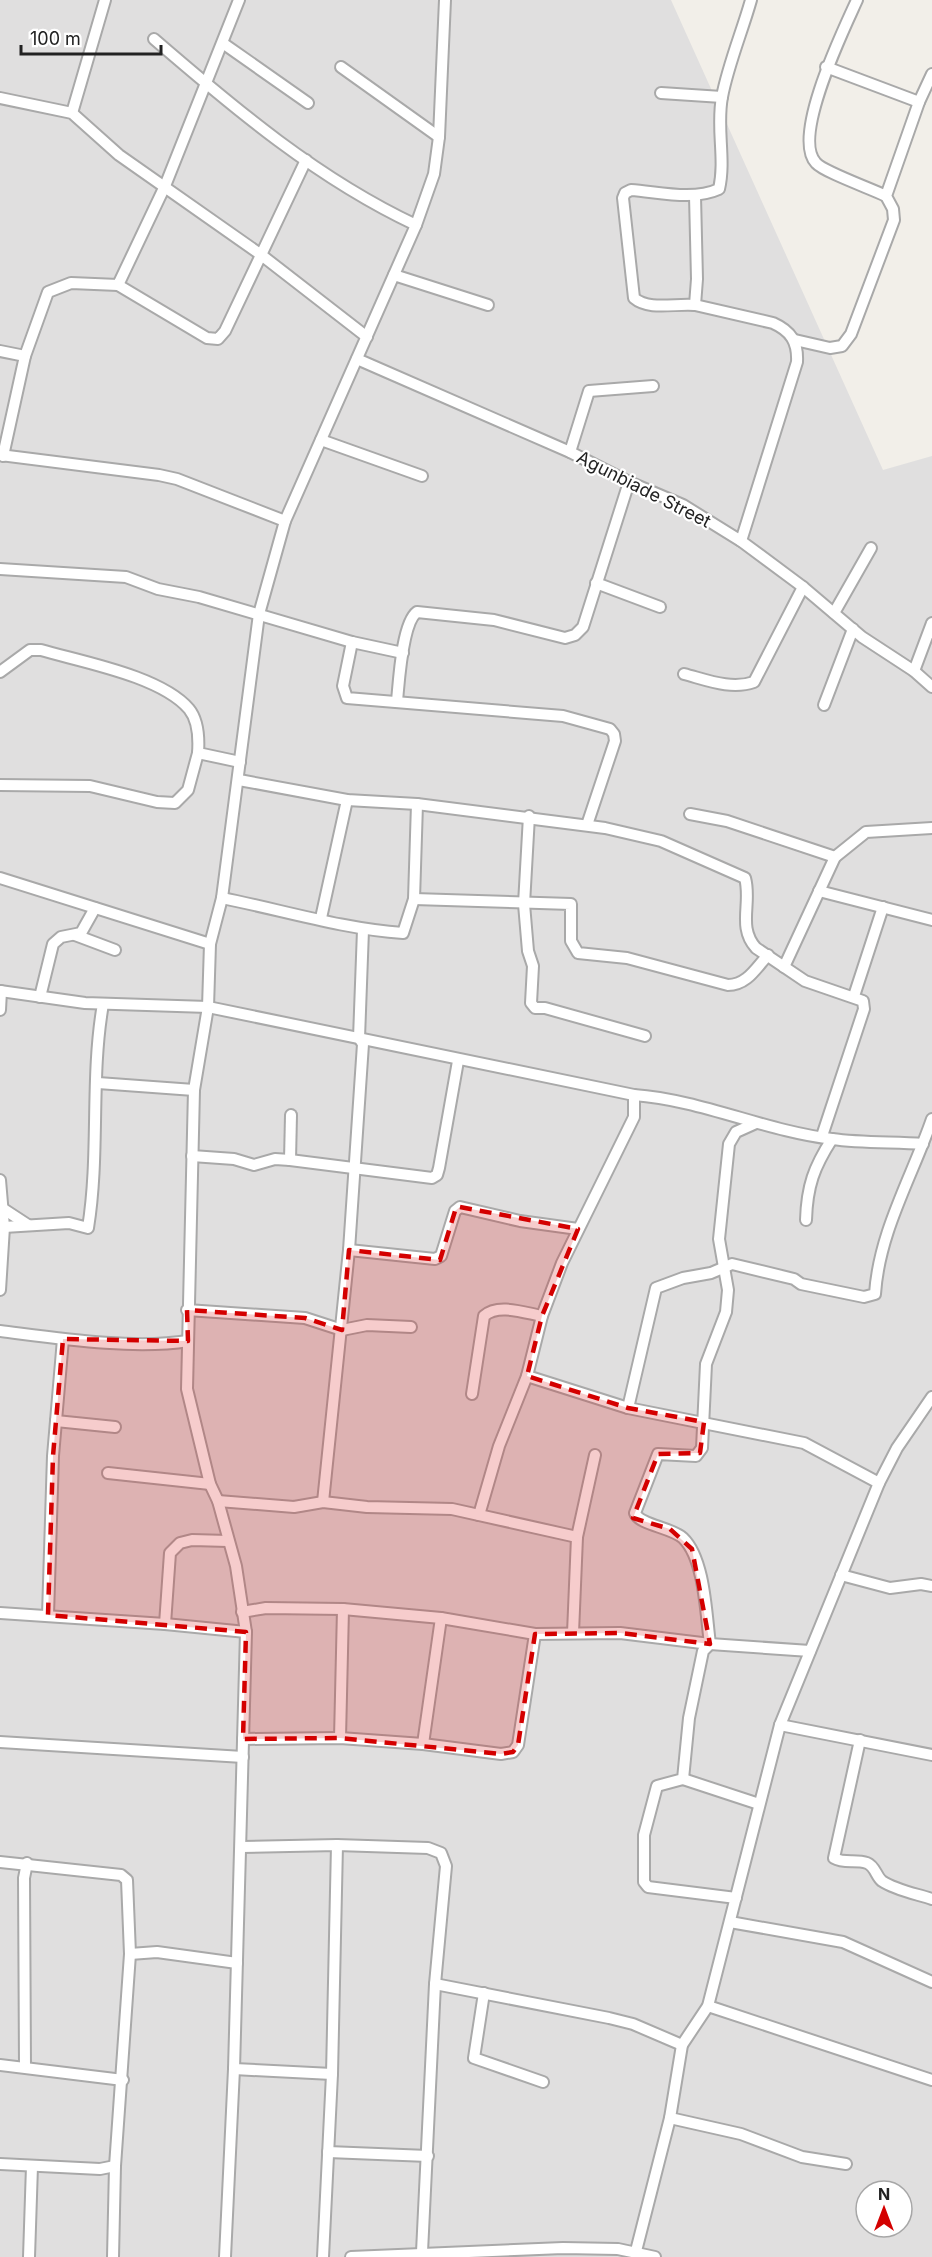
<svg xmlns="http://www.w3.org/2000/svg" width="932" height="2257" font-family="Inter,sans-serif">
<rect width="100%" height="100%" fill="#f2efe9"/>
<path fill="#e0dfdf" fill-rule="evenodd" d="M0,0H671L883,470L932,456V2257H0ZM866,2191H902V2227H866Z"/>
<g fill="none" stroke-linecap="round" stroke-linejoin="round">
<defs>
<g id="minor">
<path d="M857,0C844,29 791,137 816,163C824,172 872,189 886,196"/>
<path d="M154,39C235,109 318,179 416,225"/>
<path d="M224,44L308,103"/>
<path d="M341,67L439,137"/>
<path d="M826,67L919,102"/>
<path d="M661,93L722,97"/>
<path d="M0,98L72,113L119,155L260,254L367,337"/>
<path d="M72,113L105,0"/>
<path d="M695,196L697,279L695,305L773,323C791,331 798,342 797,362L741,541"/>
<path d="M394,275L488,305"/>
<path d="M118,285L207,338L218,339L225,331L306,160"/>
<path d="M695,305C676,303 649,311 634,298L623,198L625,193L631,190C659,192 693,201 719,189C726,159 716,128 722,97C728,65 742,32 751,0"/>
<path d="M795,340L830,348L842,346L851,334L894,220L893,209L886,196L919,102L932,74"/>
<path d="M0,351L25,356L3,456"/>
<path d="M25,356L48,292L71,283L118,285L165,186L239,0"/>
<path d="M357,359L570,452L629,482L683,505L741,541L803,587L862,637L914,671L932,687"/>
<path d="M321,440L422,476"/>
<path d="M570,452L589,391L653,386"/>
<path d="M0,455L159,475L177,479L285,521"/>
<path d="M0,569L126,577L158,589L199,597L352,642L403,653"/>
<path d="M596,583L660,607"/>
<path d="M834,613L871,548"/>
<path d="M352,642L343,686L347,698L563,716L610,729L614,734L615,741L587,825"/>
<path d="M914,671L932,623"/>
<path d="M0,672L30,650H41C82,662 161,676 189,709C198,720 199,739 198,753L240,762"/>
<path d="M684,674C707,680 731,690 754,682L803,587"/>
<path d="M397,701C399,681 402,623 417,612L494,620L565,638L575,635L583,627L629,482"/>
<path d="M824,705L853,629"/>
<path d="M239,780L347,800L417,804L605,828L661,841L745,878C752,903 737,927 756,948L805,981L863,1001L864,1009L822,1136"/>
<path d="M0,785L90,786L157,802L175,803L188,790L198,753"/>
<path d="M690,814L727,821L835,857"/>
<path d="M529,816L524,904L528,951L533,966L531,1003L535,1008H545L645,1036"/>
<path d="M0,878L210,944"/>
<path d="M819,891L932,920"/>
<path d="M222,898C282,910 343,929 403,933L414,899L417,804"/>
<path d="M414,899L571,904V941L578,953L627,958L728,985C747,985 756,968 768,955"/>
<path d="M321,918L347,800"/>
<path d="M75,935L115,950"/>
<path d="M784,967L835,857L866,832L932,828"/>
<path d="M0,991L85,1003L208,1007L634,1095C702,1100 765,1131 832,1139C861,1143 893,1142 923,1144"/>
<path d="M854,996L883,907"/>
<path d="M40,997L53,944L61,937L81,933L95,908"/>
<path d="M0,1010L1,991"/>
<path d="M98,1083L194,1090"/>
<path d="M192,1156L234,1159L254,1165L275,1159L290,1160L432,1178L437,1175L439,1168L458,1061"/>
<path d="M290,1160L291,1115"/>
<path d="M0,1180L4,1227L0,1290"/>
<path d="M2,1208L28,1225"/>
<path d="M806,1220C807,1186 814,1167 832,1139"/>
<path d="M4,1227L69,1223L88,1228C100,1153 90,1078 103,1004"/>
<path d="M349,1250L435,1259L441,1256L455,1211L460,1207L520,1221L578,1229"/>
<path d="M187,1310L305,1318L342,1330L367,1325L411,1327"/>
<path d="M0,1331C56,1338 133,1350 188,1341"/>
<path d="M527,1376L628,1408L804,1443L879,1483"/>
<path d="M472,1394L484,1316C498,1303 525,1313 542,1316"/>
<path d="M628,1408L656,1288L683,1278L711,1273L732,1264L794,1279L801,1284L864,1297L875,1294C879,1232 912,1177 932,1119"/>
<path d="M56,1421L115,1427"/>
<path d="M108,1473L210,1484"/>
<path d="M218,1501L294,1507L323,1502L367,1507L452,1509L577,1537"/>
<path d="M323,1502L349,1250L363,1044L359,1038L363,930"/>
<path d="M479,1515L499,1446L527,1376L542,1316L562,1263L634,1117V1095"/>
<path d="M841,1575L890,1588L921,1584L932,1586"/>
<path d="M242,1612L266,1608L343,1609L441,1618L535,1634L620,1633L710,1644L810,1651"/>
<path d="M0,1613L165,1624L246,1632"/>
<path d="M48,1615L53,1456L63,1339"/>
<path d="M165,1624L170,1553L180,1543L192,1540L228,1541"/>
<path d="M573,1633L577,1537L595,1455"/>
<path d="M780,1725L932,1755"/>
<path d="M340,1738L343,1609"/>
<path d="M243,1739L340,1738L423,1744L501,1754L513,1752L518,1745L535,1634"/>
<path d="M860,1740L834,1858C844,1864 856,1859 867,1863C875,1866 876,1876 882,1881C895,1890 917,1894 932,1899"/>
<path d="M0,1742L243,1757"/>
<path d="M423,1744L441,1618"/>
<path d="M683,1779L759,1804"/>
<path d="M241,1847L337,1845L428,1848L441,1853L446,1866L435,1984L422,2252"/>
<path d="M0,1862L121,1875L127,1880L130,1954L115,2166L113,2257"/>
<path d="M736,1898L648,1887L644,1882V1835L657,1786L683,1779L689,1718L703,1651L710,1644C706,1615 705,1559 683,1538C671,1527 639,1525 635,1513L658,1454L696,1456L702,1448L706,1364L726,1312L728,1290L719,1239L729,1144L736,1132L756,1123"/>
<path d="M730,1922L843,1942L932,1982"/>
<path d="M130,1954L157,1952L237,1963"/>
<path d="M435,1984L609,2018L633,2024L682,2045"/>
<path d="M484,1993L474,2058L543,2082"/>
<path d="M708,2006L932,2080"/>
<path d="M0,2065L123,2080"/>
<path d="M25,2066L24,1878L27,1863"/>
<path d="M234,2069L332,2074"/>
<path d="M670,2118L741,2134L802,2157L846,2164"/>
<path d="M328,2152L428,2156"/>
<path d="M0,2164L100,2169L115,2166"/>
<path d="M636,2251L670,2118L682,2045L708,2006L780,1725L879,1483L897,1448L932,1397"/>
<path d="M29,2257L32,2166"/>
<path d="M225,2257L234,2069L246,1632L236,1566L218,1501L210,1484L187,1389L194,1090L208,1007L210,944L222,898L259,614L285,521L416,225L434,174L439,137L445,0"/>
<path d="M323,2257L332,2074L337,1845"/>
<path d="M351,2257L563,2248L618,2249L655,2257"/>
</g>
</defs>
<use href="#minor" stroke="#a9a9a9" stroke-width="14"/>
<use href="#minor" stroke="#fff" stroke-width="10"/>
</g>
<path fill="#d40000" fill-opacity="0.2" stroke="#d40000" stroke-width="4.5" stroke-dasharray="12 8" stroke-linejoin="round" d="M460,1207L578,1229L542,1316L527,1376L628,1408L704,1422L700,1453L658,1454L633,1518L670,1529L692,1549L710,1644L620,1633L535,1634L518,1745L513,1752L501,1754L340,1738L243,1739L246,1632L48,1615L53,1456L63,1339L188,1341L187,1310L305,1318L342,1330L349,1250L440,1260L455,1211Z"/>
<g text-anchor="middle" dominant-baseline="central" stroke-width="4.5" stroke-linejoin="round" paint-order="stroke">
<g font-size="18" fill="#222" stroke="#fff">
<text transform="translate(644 489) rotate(27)">Agunbiade Street</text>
</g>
</g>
<g transform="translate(884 2209)"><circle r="28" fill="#ffffff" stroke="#a7a7a7" stroke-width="1.5"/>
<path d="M0-4.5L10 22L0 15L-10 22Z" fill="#d40000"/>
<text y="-9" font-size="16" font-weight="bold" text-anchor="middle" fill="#222222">N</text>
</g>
<path d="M21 45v9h140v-9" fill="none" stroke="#222222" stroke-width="3"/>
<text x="30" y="45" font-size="18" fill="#222222" stroke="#ffffff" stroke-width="4.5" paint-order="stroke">100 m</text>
</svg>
